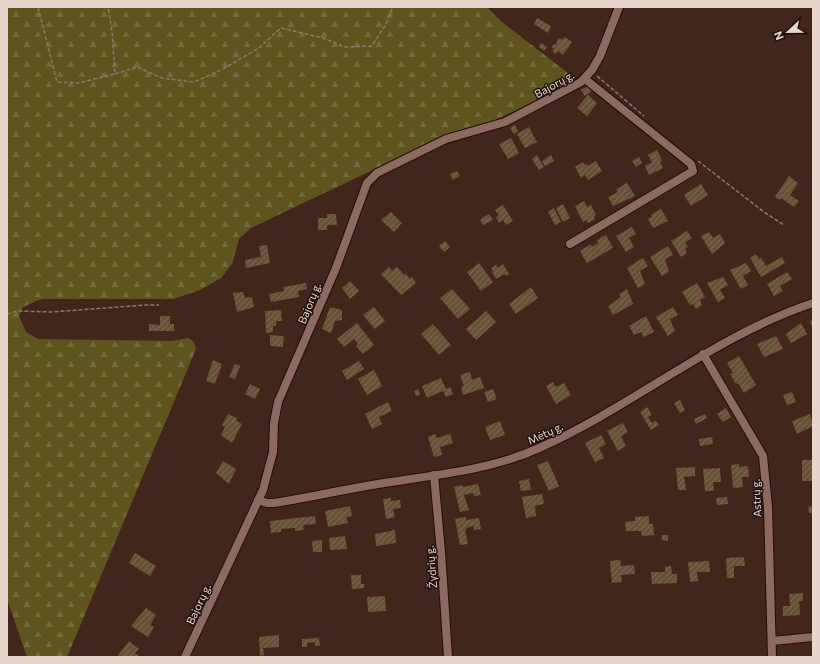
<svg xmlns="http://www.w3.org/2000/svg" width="820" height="664" font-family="Commissioner,sans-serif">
<defs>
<pattern id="forest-firs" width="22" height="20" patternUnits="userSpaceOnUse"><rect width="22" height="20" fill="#5c561e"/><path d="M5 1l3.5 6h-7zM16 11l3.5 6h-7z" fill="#736d3e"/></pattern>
<pattern id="building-hatch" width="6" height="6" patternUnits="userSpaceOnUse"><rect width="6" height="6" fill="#665239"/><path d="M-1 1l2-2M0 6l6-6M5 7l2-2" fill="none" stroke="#7c6a54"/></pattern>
</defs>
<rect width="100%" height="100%" fill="#41261c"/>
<path fill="url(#forest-firs)" d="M7,7H487L503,23L577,80L494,121L446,135L251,228L239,239L232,264L221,278L200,290L174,299H41L23,307L19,316L26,332L38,339L172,341L188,338L194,342L196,349L67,657H27L7,599Z"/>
<g fill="url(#building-hatch)">
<path d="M537,18L551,26L548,33L534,24Z"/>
<path d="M565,37L572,42L563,55L558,51L556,54L552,51L554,49L552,47L554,44L556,45L558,38L562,40Z"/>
<path d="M541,43L547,47L544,51L539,47Z"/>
<path d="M588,86L593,90L585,96L581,90Z"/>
<path d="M588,95L597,103L587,116L577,108Z"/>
<path d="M515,125L518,131L514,134L510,128Z"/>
<path d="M529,127L537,142L525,148L517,134Z"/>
<path d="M511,138L519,153L508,159L499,144Z"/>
<path d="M657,150L662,160L660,162L663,168L649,175L645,166L652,162L648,155Z"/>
<path d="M537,155L544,167L539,170L532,159Z"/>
<path d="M551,155L554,161L545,166L542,161Z"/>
<path d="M639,157L642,163L636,167L632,161Z"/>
<path d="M596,161L602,171L588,180L585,175L581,178L575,167L583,162L585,165L587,164L588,166Z"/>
<path d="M457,171L460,176L453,180L450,174Z"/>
<path d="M789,176L798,183L790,195L799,201L794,207L781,198L780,200L775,197Z"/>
<path d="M627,183L635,196L613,206L608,197L618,192L616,189Z"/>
<path d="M701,184L708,195L691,206L684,195Z"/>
<path d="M584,201L587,207L591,205L596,215L594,216L595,219L588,223L586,220L583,222L575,206Z"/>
<path d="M563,204L570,218L563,222L556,208Z"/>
<path d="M503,205L513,221L506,225L503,220L499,223L496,217L499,216L495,210Z"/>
<path d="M554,208L561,222L555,225L548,212Z"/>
<path d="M661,209L668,221L653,228L648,219L652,217L651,215Z"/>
<path d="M391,212L402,223L394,232L381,220Z"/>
<path d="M327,214H336L337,225H327V230H318V218H327Z"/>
<path d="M489,214L493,220L483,225L480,220Z"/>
<path d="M632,227L636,234L629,238L634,247L626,252L616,236Z"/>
<path d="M687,231L692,238L685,243L688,247L685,249L687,253L681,257L671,241Z"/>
<path d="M709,232L713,238L720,234L725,243L712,254L701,236Z"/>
<path d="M606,235L613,248L587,263L580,251L591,244L592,247L598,243L597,240Z"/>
<path d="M445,241L450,247L444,252L439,246Z"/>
<path d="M267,245L270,263L246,268L245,260L261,257L259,246Z"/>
<path d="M668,246L673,255L665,259L669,272L662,276L650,257Z"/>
<path d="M756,254L759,259L761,258L766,266L782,257L785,263L761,277L750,258Z"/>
<path d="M643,258L648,266L640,271L645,284L638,288L627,268Z"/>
<path d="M479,263L493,282L481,291L467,272Z"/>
<path d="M746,263L751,271L743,276L748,285L741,289L730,270Z"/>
<path d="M503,264L509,274L506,276L505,274L496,279L492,272L493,271L491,268L496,265L498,268Z"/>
<path d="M389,267L392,271L397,267L404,275L406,274L410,279L412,277L416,283L401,295L381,274Z"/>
<path d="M787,272L792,279L780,286L783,291L774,296L767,284Z"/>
<path d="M723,277L728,285L720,290L725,298L718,302L707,283Z"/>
<path d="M350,281L359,291L350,299L342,288Z"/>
<path d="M306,283L307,289L298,291L299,297L271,302L269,294L284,291L283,287Z"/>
<path d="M697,283L705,297L700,300L702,305L696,309L693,304L690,305L682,292Z"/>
<path d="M531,287L538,298L516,314L509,304Z"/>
<path d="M452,289L470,309L458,319L440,298Z"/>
<path d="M627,289L633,304L613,315L608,306L621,297L619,294Z"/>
<path d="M243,292L245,298L252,297L254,307L237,312L233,293Z"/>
<path d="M330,307L342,310V320L335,321L331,333L322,329Z"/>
<path d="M374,307L385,321L375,329L363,315Z"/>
<path d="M673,307L678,315L670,319L675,331L668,336L656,317Z"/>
<path d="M281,310L282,321H276V326H273V332L266,333L265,311Z"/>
<path d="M486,311L496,322L476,340L466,329Z"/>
<path d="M160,316H170V324H174V331H149V324L160,325Z"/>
<path d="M646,316L654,332L644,337L641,332L634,335L629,326Z"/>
<path d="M813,320V330L810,321Z"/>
<path d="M357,323L374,345L363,354L356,346L358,344L354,339L344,347L337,339Z"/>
<path d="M801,323L807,334L791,343L786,334Z"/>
<path d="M433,324L451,345L439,355L421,334Z"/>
<path d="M270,335L284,336L283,347L270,346Z"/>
<path d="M776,336L783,349L764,357L757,344Z"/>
<path d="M739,356L756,385L744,393L738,383L736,384L730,374L733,373L727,363Z"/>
<path d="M213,360L222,364L215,384L206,381Z"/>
<path d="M359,361L364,369L347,380L342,371Z"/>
<path d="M235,364L240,366L235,379L229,377Z"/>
<path d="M374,370L382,386L367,395L358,379Z"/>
<path d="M470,372L472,380L480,377L484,388L463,395L461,387L464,386L460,375Z"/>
<path d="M441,378L446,389L450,387L453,394L446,397L443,391L427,398L422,386Z"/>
<path d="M553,382L556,387L564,383L571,395L556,404L546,386Z"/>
<path d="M250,384L260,389L255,399L245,394Z"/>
<path d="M418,389L420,395L416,396L414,391Z"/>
<path d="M493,389L496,396L495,400L488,402L484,392Z"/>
<path d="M792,392L796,402L787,405L783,395Z"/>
<path d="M680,400L685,410L680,413L674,403Z"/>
<path d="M388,402L392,411L379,417L382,424L372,429L365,414Z"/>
<path d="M647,407L652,415L648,417L652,423L656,421L659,425L651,430L640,412Z"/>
<path d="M726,408L731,417L723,422L717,414Z"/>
<path d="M228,414L237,418L236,421L242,424L232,443L221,435L225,427L222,425Z"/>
<path d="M705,414L707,418L696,424L694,419Z"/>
<path d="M810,414L813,426L797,434L792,421Z"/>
<path d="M500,421L505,435L490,440L485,427Z"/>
<path d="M623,423L628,432L621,436L626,446L618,451L607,431Z"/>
<path d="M435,434L437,438L450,434L453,443L440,447L442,455L434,457L428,437Z"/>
<path d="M601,435L606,444L599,448L604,458L595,462L585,443Z"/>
<path d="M712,437L713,444L700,446L699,439Z"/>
<path d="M802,460H812L813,481H802Z"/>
<path d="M223,461L236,469L229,484L216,473Z"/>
<path d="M548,461L559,486L549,491L537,465Z"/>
<path d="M739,464V467L748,466L749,477H742L743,487L733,488L731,465Z"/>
<path d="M695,467V476L684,477L686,490H678L676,468Z"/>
<path d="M720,468L721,482H713L714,491H705L703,469Z"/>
<path d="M529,479L531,490L521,491L519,481Z"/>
<path d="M478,484L481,495L474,496L473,493L464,495L469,510L460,512L454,487L462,485L463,487Z"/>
<path d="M542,494L544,504L535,506L536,516L526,518L522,497Z"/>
<path d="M727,497L728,504L717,505L716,498Z"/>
<path d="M391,498V501L400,500L401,508L393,509L395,517L386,519L383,499Z"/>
<path d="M350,506L352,516L346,517L348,523L328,527L325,511Z"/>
<path d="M813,506V513H809L808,507Z"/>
<path d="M315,516L316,524L303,525L304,530L295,531V528L281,529V532L271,533L270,521Z"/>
<path d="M649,516V524H653L654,535L642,536L641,531H626L625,522L635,521V517Z"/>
<path d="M466,517V520L479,518L481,529L474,530V526L468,527L465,530L468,544L460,545L455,519Z"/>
<path d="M395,530L396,543L376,546L375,534Z"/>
<path d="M662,535H668V541L662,540Z"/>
<path d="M345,536L347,549L330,550L329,538Z"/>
<path d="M322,540V552H313L312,541Z"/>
<path d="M135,553L156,566L150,576L129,563Z"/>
<path d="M744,557L745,566H734V578H727L726,558Z"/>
<path d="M620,560L621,566L634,565L635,574L621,575L622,582L612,583L610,561Z"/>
<path d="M709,561L710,572H697L698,581L690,582L688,562Z"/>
<path d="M671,566L672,574H677V583L652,584L651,572H665V567Z"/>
<path d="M351,575H361V584H364V588L352,589Z"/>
<path d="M803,593V601H799L800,615L783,616V606H790L789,594Z"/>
<path d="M385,596L386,611L368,612L367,597Z"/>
<path d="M146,608L156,615L150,625L154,627L148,637L131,626Z"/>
<path d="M279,635V647L263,648L264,655L260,656L259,637Z"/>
<path d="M319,638L320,646H315V642L307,643V647H302V639Z"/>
<path d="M129,641L139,649L135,653L140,657H121L118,655Z"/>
</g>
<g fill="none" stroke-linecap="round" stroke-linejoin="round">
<defs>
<g id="minor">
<path d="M570,244L693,171L691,164L585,79"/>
<path d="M703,354L763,456L768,507L772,657"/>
<path d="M434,475L441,552L448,657"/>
<path d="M258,500L267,503H274C311,497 347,489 384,483C436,475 491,470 539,448C634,406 714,336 813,303"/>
<path d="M772,641L813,637"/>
<path d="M185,657L263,490L273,452L274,423L278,402L336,268L367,183L377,173L446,139L505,122L581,82L592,70L600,56L619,7"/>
</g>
</defs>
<use href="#minor" stroke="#270e05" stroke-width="10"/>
<g stroke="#8e776e" stroke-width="1.5" stroke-dasharray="4 2" stroke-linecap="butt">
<path d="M38,7L57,82L78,83L115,74L112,31L108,7"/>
<path d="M115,74L137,67L162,78L194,82L221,70L259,48L281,28L323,38L345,47L372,46L386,24L393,7"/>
<path d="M597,76L644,116"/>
<path d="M698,161L764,212L784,225"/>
<path d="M7,314L17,311L52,312L145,305H159"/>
</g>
<use href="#minor" stroke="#8b6b5f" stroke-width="8"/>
</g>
<g text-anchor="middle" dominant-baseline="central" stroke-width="3" stroke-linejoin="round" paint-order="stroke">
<g font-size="11" fill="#e8d5ce" stroke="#1f130e">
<text transform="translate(554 84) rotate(-29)">Bajorų g.</text>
<text transform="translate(309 303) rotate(-68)">Bajorų g.</text>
<text transform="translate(545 433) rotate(-25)">Mėtų g.</text>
<text transform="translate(756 498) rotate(-93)">Astrų g.</text>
<text transform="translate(431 567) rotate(-95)">Žydrių g.</text>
<text transform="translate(198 604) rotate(-65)">Bajorų g.</text>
</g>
</g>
<rect width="820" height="664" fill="none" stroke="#e8d5ce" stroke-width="16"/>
<g transform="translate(788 32) rotate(248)" stroke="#1f130e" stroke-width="3" paint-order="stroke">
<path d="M0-3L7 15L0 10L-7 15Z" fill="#e8d5ce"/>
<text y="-6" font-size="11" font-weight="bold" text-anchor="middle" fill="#e8d5ce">N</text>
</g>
</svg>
